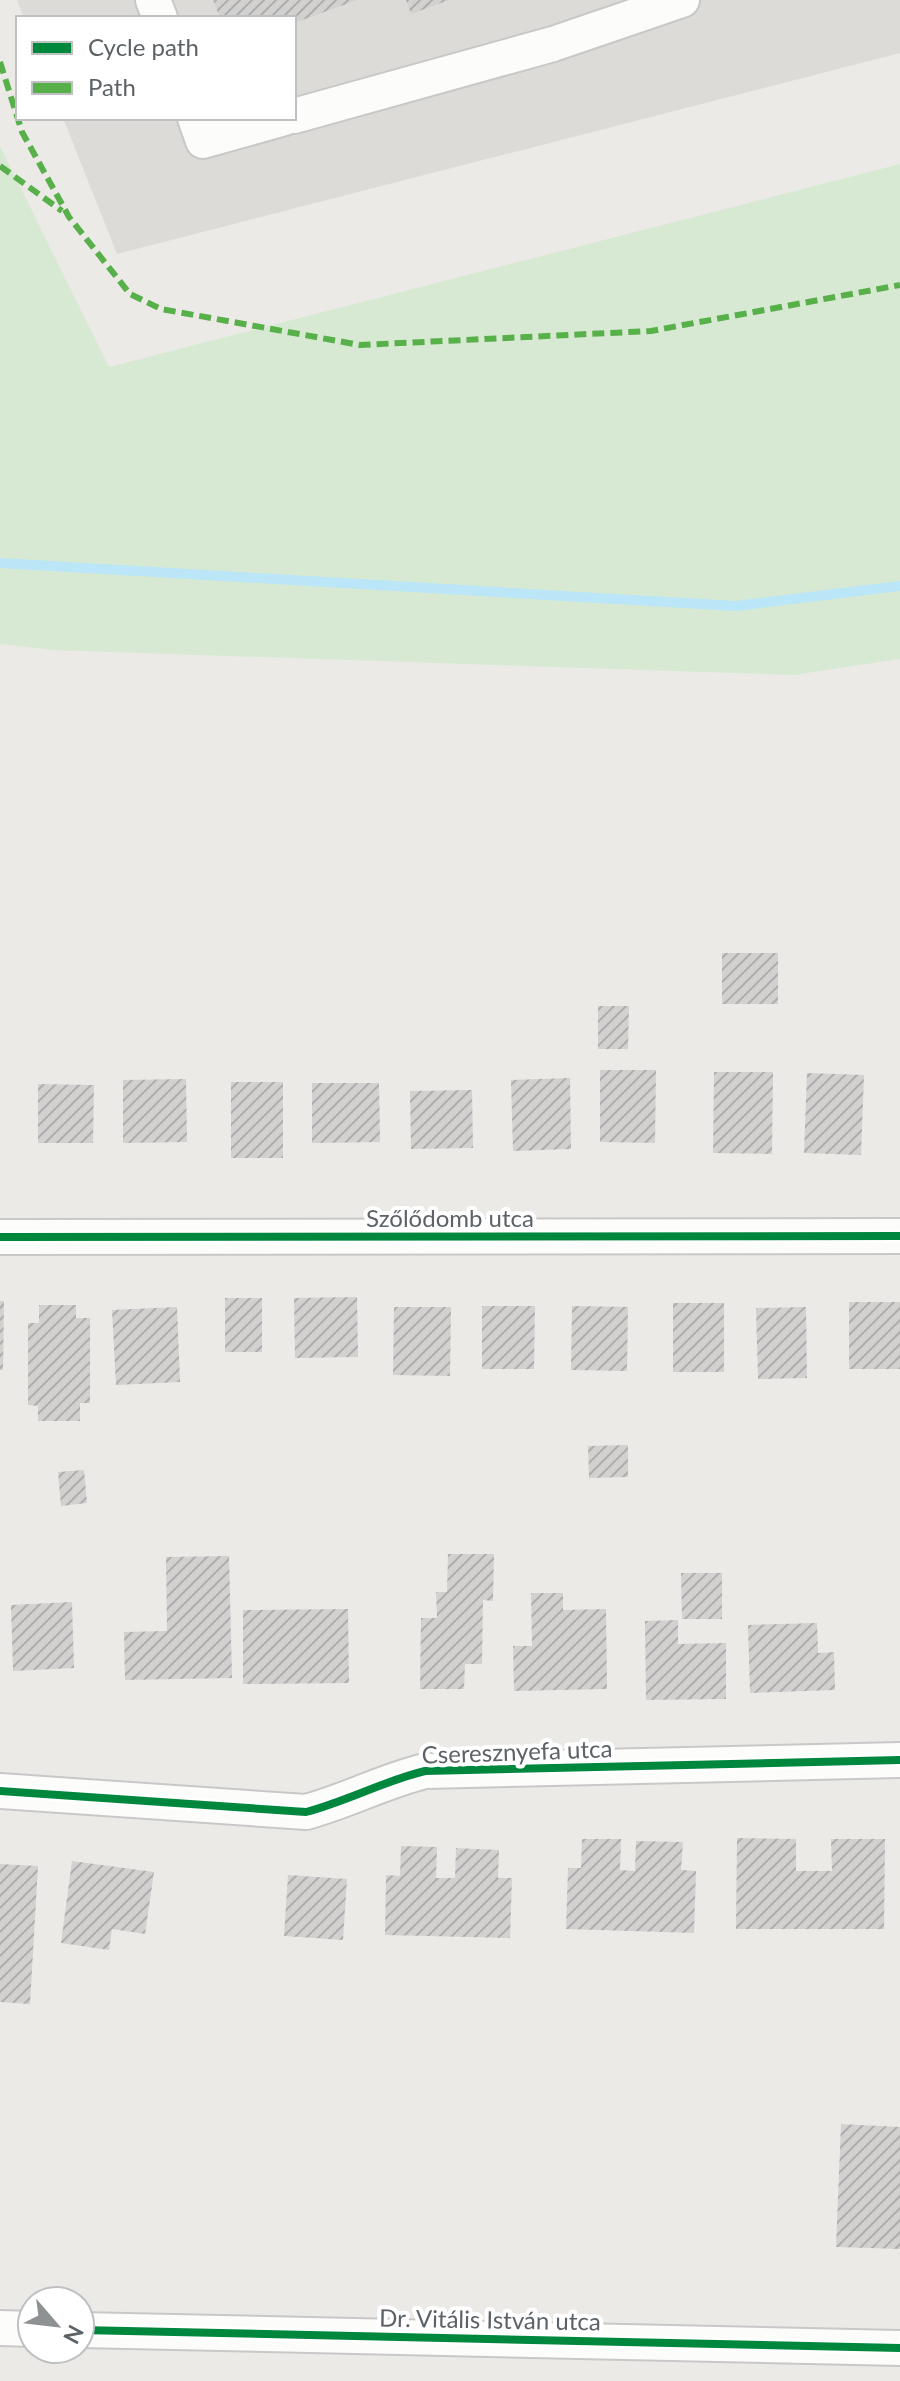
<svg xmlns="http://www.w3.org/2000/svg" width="900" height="2381" font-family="Lato,sans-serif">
<defs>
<pattern id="building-hatch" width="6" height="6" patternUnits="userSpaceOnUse" patternTransform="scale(2)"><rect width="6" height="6" fill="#d3d1d0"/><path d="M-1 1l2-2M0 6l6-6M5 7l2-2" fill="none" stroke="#aeadad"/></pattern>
</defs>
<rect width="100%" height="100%" fill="#eceae7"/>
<path fill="#dddbd8" d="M17,0H900V53L117,254L63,118H294V18H24Z"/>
<path fill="#d7e9d2" d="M0,146L109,367L900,164V659L793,675L52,650L0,644Z"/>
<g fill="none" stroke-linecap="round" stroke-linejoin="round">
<path stroke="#bae6f8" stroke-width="10" d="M0,563L736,606L900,586"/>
</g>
<g fill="url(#building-hatch)">
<path d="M213,0H357L294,23V18H220Z"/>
<path d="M406,0H449L411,14Z"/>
<rect x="722" y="953" width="56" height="51"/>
<path d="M598,1006H629L628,1049H598Z"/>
<path d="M600,1070H656L655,1143L600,1142Z"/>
<path d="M714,1072H773L772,1154L713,1153Z"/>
<path d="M807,1073L864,1075L861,1155L804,1153Z"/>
<path d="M570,1078L571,1149L513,1151L511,1080Z"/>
<path d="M186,1079L187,1142L123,1143V1080Z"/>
<rect x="231" y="1082" width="52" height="76"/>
<path d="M312,1083H379L380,1142L312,1143Z"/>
<path d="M38,1084L94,1085L93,1143H38Z"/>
<path d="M472,1090L473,1148L411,1149L410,1091Z"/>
<path d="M357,1297L358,1357L295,1358L294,1298Z"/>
<rect x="225" y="1298" width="37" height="54"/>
<path d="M0,1301H4L3,1370H0Z"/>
<rect x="849" y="1302" width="51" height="67"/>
<rect x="673" y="1303" width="51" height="69"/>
<path d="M39,1305H76V1318H90V1403H80V1421H38V1406L28,1405V1323H39Z"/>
<path d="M482,1306H535L534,1369H482Z"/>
<path d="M572,1306L628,1307L627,1371L571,1370Z"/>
<path d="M177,1307L180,1382L116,1385L112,1310Z"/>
<path d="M394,1307H451L450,1376L393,1375Z"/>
<path d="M806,1307L807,1378L758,1379L756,1308Z"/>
<path d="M628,1445V1477L589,1478L588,1446Z"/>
<path d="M84,1470L87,1503L61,1506L58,1472Z"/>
<path d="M448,1554H494L493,1601L483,1600L482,1664H465L464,1689H420L421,1618H437L436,1592H447Z"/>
<path d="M229,1556L232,1678L125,1680L124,1632L167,1631L166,1557Z"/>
<path d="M681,1573H722V1619H682Z"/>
<path d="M531,1593H563V1610L606,1609L607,1689L514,1691L513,1646H532Z"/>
<path d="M72,1602L74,1668L13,1671L11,1605Z"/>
<path d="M348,1609L349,1683L243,1684V1610Z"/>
<path d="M678,1620V1644L726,1643V1699L646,1700L645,1621Z"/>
<path d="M817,1623L818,1653L834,1652L835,1690L750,1693L748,1625Z"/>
<path d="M737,1838L796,1839V1871H832L831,1839H885L884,1929H736Z"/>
<path d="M582,1839H621L620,1870L635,1871L636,1841L683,1842L681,1870L696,1871L694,1933L566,1929L568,1868H581Z"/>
<path d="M401,1846L437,1847L436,1878H455L456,1848L499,1850L498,1878H512L510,1938L385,1935L386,1875L400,1876Z"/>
<path d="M72,1861L154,1872L145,1934L112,1929L109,1950L61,1943Z"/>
<path d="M0,1864L38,1866L30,2004L0,2002Z"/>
<path d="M288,1875L347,1879L343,1940L284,1936Z"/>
<path d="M841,2124L900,2127V2249L836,2247Z"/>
</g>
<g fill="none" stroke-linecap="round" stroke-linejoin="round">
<defs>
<g id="minor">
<path d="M153,0L160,18"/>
<path d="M294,116L553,44L682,0"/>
<path d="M195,118L203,141L285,118"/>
<path d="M0,1237L900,1236"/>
<path d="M0,1791L306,1812C347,1801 384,1781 425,1771L900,1760"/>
<path d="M0,2328L32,2329"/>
<path d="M80,2330L900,2348"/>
</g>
</defs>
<use href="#minor" stroke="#c8c8c8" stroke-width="38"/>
<use href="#minor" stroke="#fcfcfb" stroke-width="34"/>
<g stroke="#58b04a" stroke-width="6" stroke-dasharray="12 6" stroke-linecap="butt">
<path d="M0,62L22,132L69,217L130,294L161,309L360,345L651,331L900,285"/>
<path d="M0,166L62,211"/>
</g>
<defs>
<g id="cycleway">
<path d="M0,1237L900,1236"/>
<path d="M0,1791L306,1812C347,1801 384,1781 425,1771L900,1760"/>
<path d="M80,2330L900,2348"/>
</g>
</defs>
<use href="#cycleway" stroke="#fff" stroke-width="13"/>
<use href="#cycleway" stroke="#00873e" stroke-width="8"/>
</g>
<g text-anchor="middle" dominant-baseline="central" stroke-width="8" stroke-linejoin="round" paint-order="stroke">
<g font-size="24" fill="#5c6266" stroke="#fff">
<text x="450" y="1217">Szőlődomb utca</text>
<text transform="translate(517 1751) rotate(-2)">Cseresznyefa utca</text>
<text transform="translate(490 2319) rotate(1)">Dr. Vitális István utca</text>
</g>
</g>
<rect x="16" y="16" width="280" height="104" fill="#ffffff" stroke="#bec0c2" stroke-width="2"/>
<rect x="32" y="42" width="40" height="12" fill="#00873e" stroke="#bec0c2" stroke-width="2"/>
<text x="88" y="56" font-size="24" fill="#5c6266">Cycle path</text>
<rect x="32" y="82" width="40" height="12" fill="#58b04a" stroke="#bec0c2" stroke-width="2"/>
<text x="88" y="96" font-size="24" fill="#5c6266">Path</text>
<g transform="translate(56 2325) rotate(118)"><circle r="38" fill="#ffffff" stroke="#bec0c2" stroke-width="2"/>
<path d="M0-6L14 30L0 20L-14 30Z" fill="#8e9293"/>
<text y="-12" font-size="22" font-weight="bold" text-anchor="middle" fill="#5c6266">N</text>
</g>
</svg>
